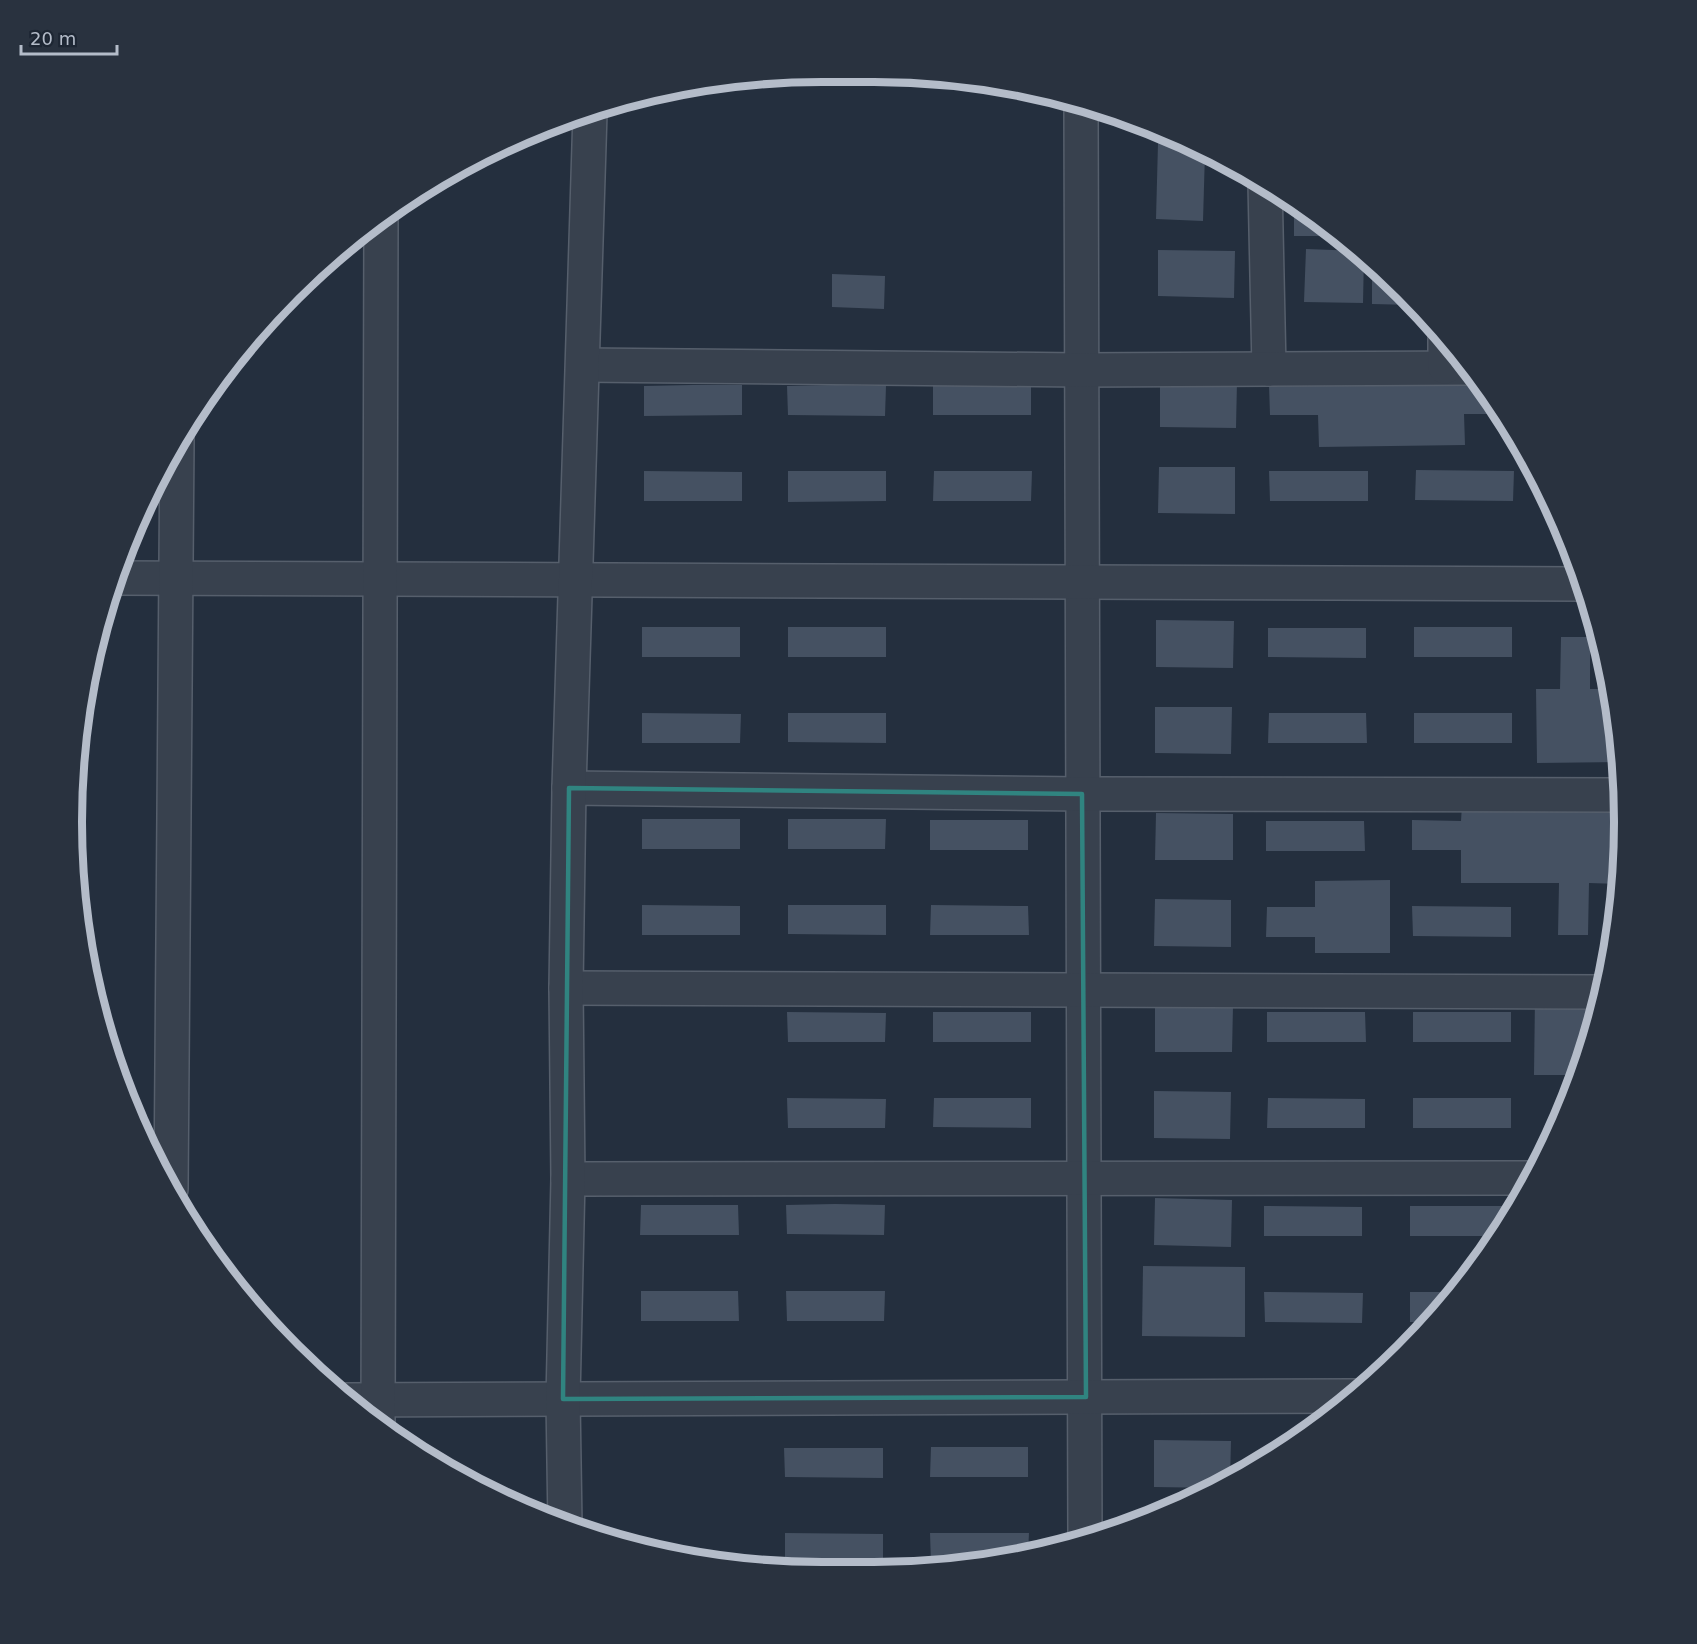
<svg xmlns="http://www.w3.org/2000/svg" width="1697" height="1644" font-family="'DejaVu Sans',sans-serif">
<rect width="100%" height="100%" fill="#242f3e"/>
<g fill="#455162">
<path d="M1158,143L1186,144L1205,152L1203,221L1156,219Z"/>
<path d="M1294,204L1334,233L1339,236H1294Z"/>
<path d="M1306,249L1360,251L1364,254L1363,303L1304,302Z"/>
<path d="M1158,250L1235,251L1234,298L1158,296Z"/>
<path d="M1372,261L1413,305L1372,304Z"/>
<path d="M832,274L885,276L884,309L832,307Z"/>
<path d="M1318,375L1482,384L1500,414H1464L1465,445L1319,447L1318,415H1270L1269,385H1318Z"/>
<path d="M1160,380L1237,381L1236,428L1160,427Z"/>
<path d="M692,385H742V415L644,416V386Z"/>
<path d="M836,385L886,386L885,416L788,415L787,386Z"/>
<rect x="933" y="385" width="98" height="30"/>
<path d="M1159,467H1235V514L1158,513Z"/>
<path d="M1416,470L1514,471L1513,501L1415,500Z"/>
<path d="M644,471L742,472V501H644Z"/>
<path d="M788,471H886V501L788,502Z"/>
<path d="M934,471H1032L1031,501H933Z"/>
<path d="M1269,471H1368V501H1270Z"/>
<path d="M1156,620L1234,621L1233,668L1156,667Z"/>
<rect x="642" y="627" width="98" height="30"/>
<rect x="788" y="627" width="98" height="30"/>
<rect x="1414" y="627" width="98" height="30"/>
<path d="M1268,628H1366V658L1268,657Z"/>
<path d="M1561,637H1590V689H1610L1622,762L1537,763L1536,689H1560Z"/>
<path d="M1155,707H1232L1231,754L1155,753Z"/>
<path d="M642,713L741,714L740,743H642Z"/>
<path d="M788,713H886V743L788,742Z"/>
<path d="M1269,713H1366L1367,743H1268Z"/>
<rect x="1414" y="713" width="98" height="30"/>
<path d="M1462,805H1621L1620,884L1589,883L1588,935H1558L1559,883H1461V850H1412V820L1461,821Z"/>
<path d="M1156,813L1233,814V860H1155Z"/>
<rect x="642" y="819" width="98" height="30"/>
<path d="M788,819H886L885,849H788Z"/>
<rect x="930" y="820" width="98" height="30"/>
<path d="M1266,821H1364L1365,851H1266Z"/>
<path d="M1390,880V953H1315V937H1266L1267,907H1315V881Z"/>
<path d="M1155,899L1231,900V947L1154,946Z"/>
<path d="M642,905L740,906V935H642Z"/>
<path d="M788,905H886V935L788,934Z"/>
<path d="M931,905L1028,906L1029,935H930Z"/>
<path d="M1412,906L1511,907V937L1413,936Z"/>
<path d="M1535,997H1601L1585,1063L1580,1075H1534Z"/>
<path d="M1155,1005L1233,1006L1232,1052H1155Z"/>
<path d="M787,1012L886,1013L885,1042H788Z"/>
<rect x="933" y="1012" width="98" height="30"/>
<path d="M1267,1012H1365L1366,1042H1267Z"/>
<rect x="1413" y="1012" width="98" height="30"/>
<path d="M1154,1091L1231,1092L1230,1139L1154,1138Z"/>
<path d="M787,1098L886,1099L885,1128H788Z"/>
<path d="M934,1098H1031V1128L933,1127Z"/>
<path d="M1268,1098L1365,1099V1128H1267Z"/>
<rect x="1413" y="1098" width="98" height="30"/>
<path d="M1155,1198L1232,1200L1231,1247L1154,1245Z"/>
<path d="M835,1204L885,1205L884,1235L787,1234L786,1205Z"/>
<path d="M641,1205H738L739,1235H640Z"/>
<path d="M1264,1206L1362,1207V1236H1264Z"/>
<path d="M1410,1206H1508V1220L1496,1236H1410Z"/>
<path d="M1143,1266L1245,1267V1337L1142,1336Z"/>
<path d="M641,1291H738L739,1321H641Z"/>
<path d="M786,1291H885L884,1321H787Z"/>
<path d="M1264,1292L1363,1293L1362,1323L1265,1322Z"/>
<path d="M1410,1292H1456L1433,1322H1410Z"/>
<path d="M1154,1440L1231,1441L1230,1480L1218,1488L1154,1487Z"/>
<path d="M931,1447H1028V1477H930Z"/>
<path d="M784,1448H883V1478L785,1477Z"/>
<path d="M785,1533L883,1534V1563H785Z"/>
<path d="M930,1533H1029L1028,1553L970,1563H931Z"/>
</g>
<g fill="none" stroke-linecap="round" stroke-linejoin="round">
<defs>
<g id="street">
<path d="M1081,104L1085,1541"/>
<path d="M1265,183L1269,369"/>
<path d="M583,365L1080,370L1471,368"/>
<path d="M1445,367V339"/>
<path d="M113,578L1583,584"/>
<path d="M569,788L1082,794L1623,795"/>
<path d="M566,988L1602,992"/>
<path d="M568,1179L1533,1178"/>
<path d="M171,1189L177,440"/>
<path d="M347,1400L1354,1396"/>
<path d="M378,1422L381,218"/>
<path d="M565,1525L563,1399L568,1179L566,988L569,788L590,113"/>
</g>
</defs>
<use href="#street" stroke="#565f6c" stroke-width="36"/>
<use href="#street" stroke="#38414e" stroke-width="33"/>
</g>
<path fill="none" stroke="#308480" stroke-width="4.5" stroke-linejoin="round" d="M569,788L1082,794L1086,1397L563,1399Z"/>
<path d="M0 0H1697V1644H0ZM822 82H874A740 740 0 0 1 1614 822V822A740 740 0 0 1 874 1562H822A740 740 0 0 1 82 822V822A740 740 0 0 1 822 82Z" fill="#29323f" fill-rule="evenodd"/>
<path fill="none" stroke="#b4bcc9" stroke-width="8" d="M822 82H874A740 740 0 0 1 1614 822V822A740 740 0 0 1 874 1562H822A740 740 0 0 1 82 822V822A740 740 0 0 1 822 82Z"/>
<path d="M21 45v9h96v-9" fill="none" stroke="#b4bcc9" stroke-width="3"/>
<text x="30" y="45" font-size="18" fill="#b4bcc9" stroke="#1d2633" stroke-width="4.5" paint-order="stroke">20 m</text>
</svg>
